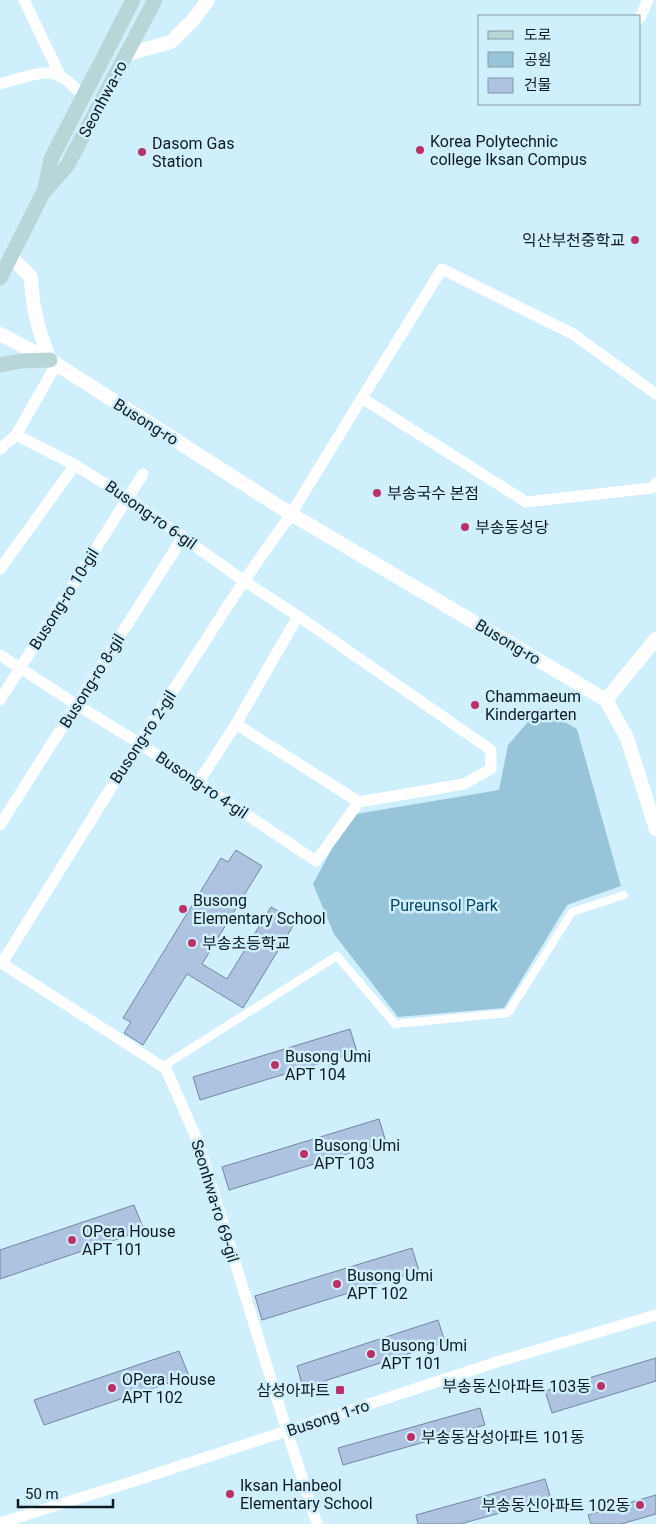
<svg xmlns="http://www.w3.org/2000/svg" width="656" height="1524" font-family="Roboto,'Noto Sans KR',sans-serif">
<rect width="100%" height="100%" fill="#d0effd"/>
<path fill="#97c4d8" d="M540,708L577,729L621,886L567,905L504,1008L398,1017L334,934L313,884L350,815L499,790L508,745Z"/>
<g fill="#adc3e0" stroke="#7186a1">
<path d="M236,850L262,866L202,964L227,979L271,907L296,921L243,1008L187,974L143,1045L124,1033L131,1022L123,1018L221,858L228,862Z"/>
<path d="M350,1029L357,1052L200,1100L193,1077Z"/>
<path d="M379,1119L386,1142L229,1190L222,1167Z"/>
<path d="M134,1205L144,1230L0,1279V1250Z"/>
<path d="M412,1248L419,1271L262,1320L255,1296Z"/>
<path d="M438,1320L445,1342L303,1388L297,1366Z"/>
<path d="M179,1351L189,1376L44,1425L34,1400Z"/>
<path d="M656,1358V1381L552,1413L545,1391Z"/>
<path d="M480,1408L485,1425L343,1465L338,1448Z"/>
<path d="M545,1479L551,1499L460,1524H418L416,1515Z"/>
<path d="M656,1495V1514L621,1524H591L588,1515Z"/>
</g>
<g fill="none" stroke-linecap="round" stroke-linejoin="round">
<path stroke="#fff" stroke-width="8" d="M162,1067L337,956L395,1024L508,1013L572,912L624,895"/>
<g stroke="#fff" stroke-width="11">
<path d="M24,0L61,77"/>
<path d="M640,18L648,0"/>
<path d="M0,84C10,81 42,71 51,73C64,75 74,87 83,96"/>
<path d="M362,398L526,502L652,488L656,483"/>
<path d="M16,435L75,465L128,498L244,581L298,616L491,750V769L464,784L359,802L236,724"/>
<path d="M0,449L16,435L56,365"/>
<path d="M0,569L75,465"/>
<path d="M0,655L77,705L139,743L316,861L359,802"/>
<path d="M0,700L143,474"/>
<path d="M198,783L236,724L298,616"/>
<path d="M0,825L183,537"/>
<path d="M0,962L166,1069L198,1142L287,1431L317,1524"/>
<path d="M2,963L139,743L244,581L291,514L362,398L442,269L573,334L656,394"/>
<path d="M0,1523L125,1484L500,1361L656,1315"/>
</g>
<g stroke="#fff" stroke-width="14">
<path d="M127,54L171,42L194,19L208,0"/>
<path d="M11,257L31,277C32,308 39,332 50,360"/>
<path d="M0,334L50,360L291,514L606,700L627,738L656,829"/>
<path d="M606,700L656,639"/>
</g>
<g stroke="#b8d6d8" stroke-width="15">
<path d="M44,192L51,159L133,0"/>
<path d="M0,278L43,193L67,166L155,0"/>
<path d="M0,365L21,361L50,360"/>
</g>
</g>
<g fill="#bb3067" stroke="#d0effd" stroke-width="2">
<circle cx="420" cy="150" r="5"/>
<circle cx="142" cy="152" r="5"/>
<circle cx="635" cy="240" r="5"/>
<circle cx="377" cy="493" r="5"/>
<circle cx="465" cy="527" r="5"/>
<circle cx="475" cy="705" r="5"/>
<circle cx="183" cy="909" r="5"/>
<circle cx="192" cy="943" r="5"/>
<circle cx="275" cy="1065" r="5"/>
<circle cx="304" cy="1154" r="5"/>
<circle cx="72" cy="1240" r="5"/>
<circle cx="337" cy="1284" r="5"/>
<circle cx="371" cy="1354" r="5"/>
<circle cx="601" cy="1386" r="5"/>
<circle cx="112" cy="1388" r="5"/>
<rect x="335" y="1385" width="10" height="10" rx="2.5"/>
<circle cx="411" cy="1437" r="5"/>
<circle cx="230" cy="1494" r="5"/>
<circle cx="640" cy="1505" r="5"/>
</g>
<g text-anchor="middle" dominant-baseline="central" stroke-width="5" stroke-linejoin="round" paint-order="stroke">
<g font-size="16" fill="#0d1c23" stroke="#d0effd">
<text transform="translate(103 99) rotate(-62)">Seonhwa-ro</text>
<text transform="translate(146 422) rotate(32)">Busong-ro</text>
<text transform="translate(151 515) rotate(35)">Busong-ro 6-gil</text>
<text transform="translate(64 599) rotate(-58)">Busong-ro 10-gil</text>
<text transform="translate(508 642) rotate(31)">Busong-ro</text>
<text transform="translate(92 681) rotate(-58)">Busong-ro 8-gil</text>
<text transform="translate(143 737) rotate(-57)">Busong-ro 2-gil</text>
<text transform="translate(202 785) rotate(34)">Busong-ro 4-gil</text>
<text transform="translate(215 1201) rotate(73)">Seonhwa-ro 69-gil</text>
<text transform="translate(328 1418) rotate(-18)">Busong 1-ro</text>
</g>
<g font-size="16" fill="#0d1c23" stroke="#d0effd" text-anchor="start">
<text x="430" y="141">Korea Polytechnic<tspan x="430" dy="18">college Iksan Compus</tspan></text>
<text x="152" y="143">Dasom Gas<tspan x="152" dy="18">Station</tspan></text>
<text x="625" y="240" text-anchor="end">익산부천중학교</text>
<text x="387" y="493">부송국수 본점</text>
<text x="475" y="527">부송동성당</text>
<text x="485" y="696">Chammaeum<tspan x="485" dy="18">Kindergarten</tspan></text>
<text x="193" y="900">Busong<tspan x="193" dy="18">Elementary School</tspan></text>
<text x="202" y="943">부송초등학교</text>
<text x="285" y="1056">Busong Umi<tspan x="285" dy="18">APT 104</tspan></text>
<text x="314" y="1145">Busong Umi<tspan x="314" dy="18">APT 103</tspan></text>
<text x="82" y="1231">OPera House<tspan x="82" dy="18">APT 101</tspan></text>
<text x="347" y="1275">Busong Umi<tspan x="347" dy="18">APT 102</tspan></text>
<text x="381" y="1345">Busong Umi<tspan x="381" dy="18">APT 101</tspan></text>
<text x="122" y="1379">OPera House<tspan x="122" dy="18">APT 102</tspan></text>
<text x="591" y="1386" text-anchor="end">부송동신아파트 103동</text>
<text x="330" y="1390" text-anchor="end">삼성아파트</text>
<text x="421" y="1437">부송동삼성아파트 101동</text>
<text x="240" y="1485">Iksan Hanbeol<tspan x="240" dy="18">Elementary School</tspan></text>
<text x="630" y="1505" text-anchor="end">부송동신아파트 102동</text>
</g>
<g font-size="16" fill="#02475e" stroke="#d0effd">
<text x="444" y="905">Pureunsol Park</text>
</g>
</g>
<rect x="478" y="15" width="162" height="90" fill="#d0effd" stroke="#829ba6"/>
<rect x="488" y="31" width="25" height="8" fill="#b8d6d8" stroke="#829ba6"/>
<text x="524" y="40" font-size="15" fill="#0d1c23">도로</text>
<rect x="488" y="52" width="25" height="15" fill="#97c4d8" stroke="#829ba6"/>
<text x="524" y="65" font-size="15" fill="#0d1c23">공원</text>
<rect x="488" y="78" width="25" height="15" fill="#adc3e0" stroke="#829ba6"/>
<text x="524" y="90" font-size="15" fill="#0d1c23">건물</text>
<path d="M18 1499v8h95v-8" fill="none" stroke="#0d1c23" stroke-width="2.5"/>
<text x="25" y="1499" font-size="15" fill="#0d1c23" stroke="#d0effd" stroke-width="4" paint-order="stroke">50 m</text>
</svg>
